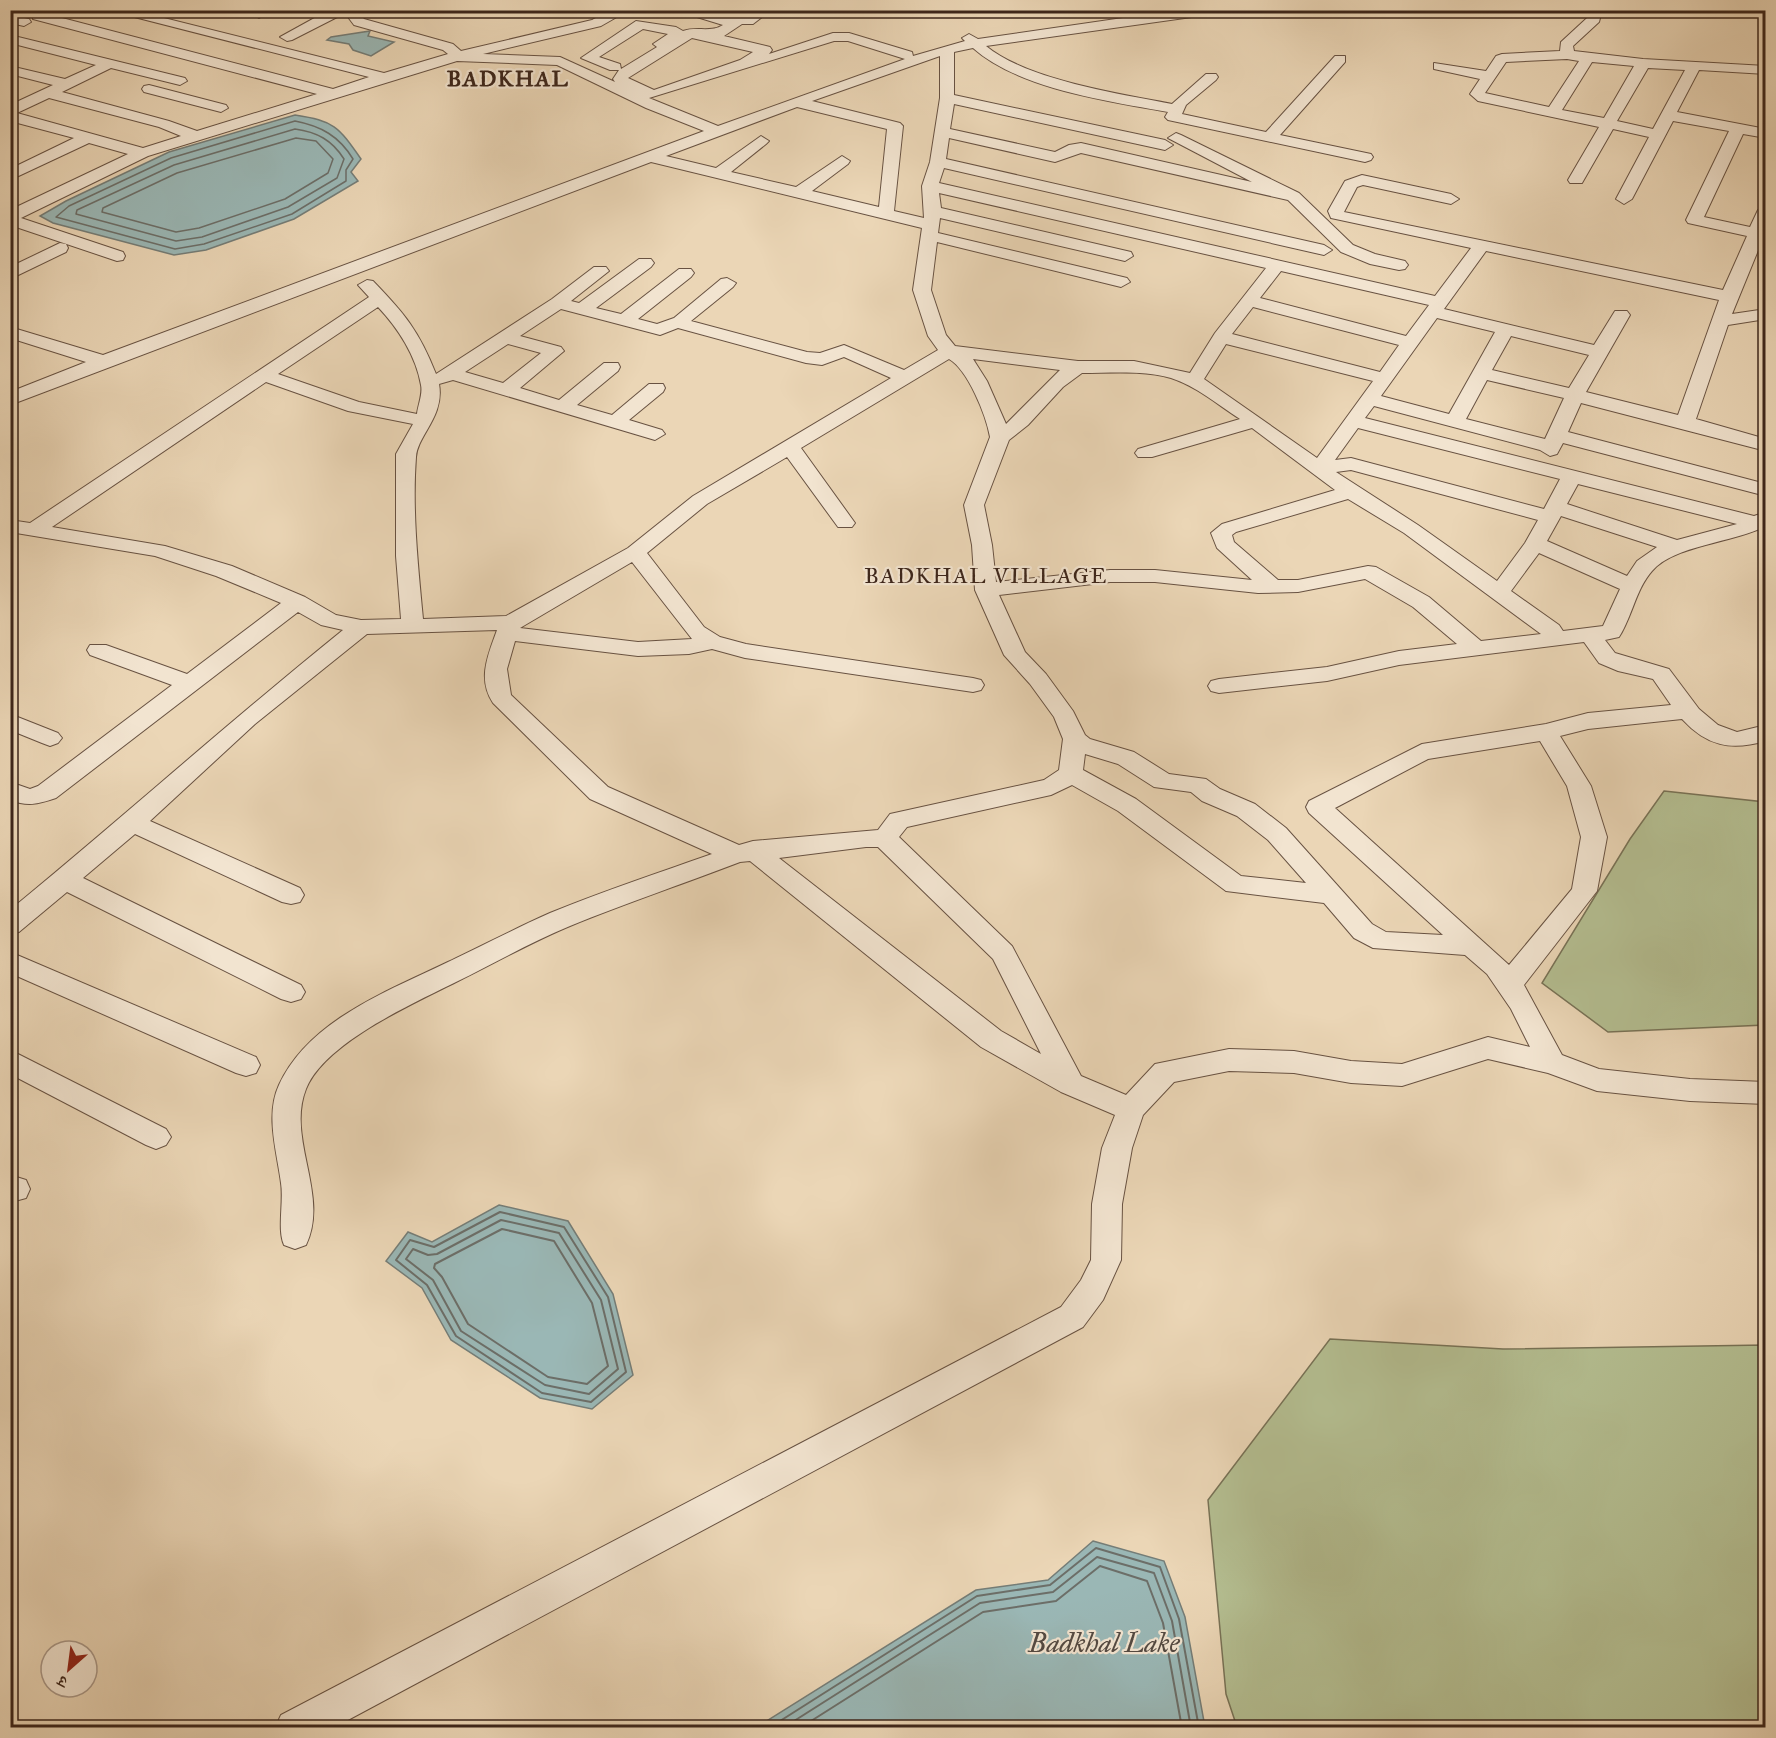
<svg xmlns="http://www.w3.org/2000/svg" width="1776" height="1738" font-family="'IM FELL Great Primer','Noto Serif Devanagari',serif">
<rect width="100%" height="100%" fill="#ebd6b6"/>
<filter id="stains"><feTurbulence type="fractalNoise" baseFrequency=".00333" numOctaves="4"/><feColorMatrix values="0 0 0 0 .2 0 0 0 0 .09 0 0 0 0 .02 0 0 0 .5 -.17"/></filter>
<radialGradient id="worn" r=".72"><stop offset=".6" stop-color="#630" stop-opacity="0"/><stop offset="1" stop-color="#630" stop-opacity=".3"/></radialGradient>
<g fill="#b4be91" stroke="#787256" stroke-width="1.5">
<path d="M1664,791L1765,802V1025L1608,1032L1542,983L1630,839Z"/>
<path d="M1330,1339L1503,1349L1765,1345V1727H1237L1226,1694L1208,1500Z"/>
</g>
<g fill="#9ab7b5" stroke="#757d77" stroke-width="1.5">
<path d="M370,31L368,36L394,42L371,56L353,50L349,44L327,40L331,37Z"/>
<path d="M295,115C334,121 338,126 361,159L351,172L358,181L294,219L206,250L174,255L53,223L40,216L66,201L169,152Z"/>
<path d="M499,1205L568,1221L613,1294L633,1375L592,1409L540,1398L451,1340L422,1288L386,1261L408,1232L432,1242Z"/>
<path d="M1093,1541L1164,1561L1185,1617L1205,1727H757L976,1590L1048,1580Z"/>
</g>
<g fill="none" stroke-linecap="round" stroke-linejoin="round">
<g stroke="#6c6e68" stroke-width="1.5">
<path d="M295,121C321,126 339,136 353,159L346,170V181L292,214L204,244L175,249L56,217L69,206L171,158Z"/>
<path d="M295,129C317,132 332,140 344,159L337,178L288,207L202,237L176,241L76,214L77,210L174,165Z"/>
<path d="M296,138L316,141L333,159L328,173L285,199L199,228L176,232L102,212L103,208L177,173Z"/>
</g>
<g stroke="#6c6e68" stroke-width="2">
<path d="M500,1212L564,1227L608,1297L626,1372L591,1402L542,1393L456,1336L427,1285L396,1260L410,1240L434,1247Z"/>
<path d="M501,1220L559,1233L601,1300L618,1369L589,1394L545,1385L461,1331L433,1280L406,1259L413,1249L428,1255L437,1254Z"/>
<path d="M502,1229L554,1241L592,1303L608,1366L587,1384L548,1377L468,1324L442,1277L434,1268L435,1264Z"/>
<path d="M769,1728L977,1596L1050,1585L1096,1548L1160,1567L1179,1619L1199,1728"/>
<path d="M783,1728L980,1603L1053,1592L1097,1557L1154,1573L1172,1621L1191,1728"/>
<path d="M800,1728L983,1612L1056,1601L1100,1566L1147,1581L1163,1623L1182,1728"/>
</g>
<defs>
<g id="minor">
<path d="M107,10H132L384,73L448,54L443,50L354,25L345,13L292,40L287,41L280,37L329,10H357L364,19L453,44L461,51L592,20L611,10H629L601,26L483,54L560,57L615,82L613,79L619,70H610L581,58L636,21L676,27L683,31C697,26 710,33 723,25L674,10H698L713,14L719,11L746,16L755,10H771L753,24H742L724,36L770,47L772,50L769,54L833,33H849L912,52L913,56L965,41L962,38L969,34L978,39L1178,10H1219L1213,14L986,46C1027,80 1120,94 1172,104L1206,74H1216L1218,77L1216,80L1186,105L1182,114L1266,132L1335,56H1345V62L1280,135L1371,154L1373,157L1371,160L1365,162L1168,120L1165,117L1168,112C1108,101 1019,89 973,48L954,52V95L1165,140L1173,145L1165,150L954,104L950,129L1055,152L1069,145L1081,143L1252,182L1168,138L1176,133L1181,135L1299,193L1353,245L1375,254L1405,261L1408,265L1405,269L1399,270L1370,264L1341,252L1288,200L1081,153L1055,162L949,138L946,159L1324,245L1332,250L1324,255L944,168L939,183L1435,296L1471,248L1331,218L1328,211L1345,181L1362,175L1451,194L1459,199L1451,204L1363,185L1357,187L1344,212L1723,290L1747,236L1688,223L1686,220L1729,131L1673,121L1632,199L1624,204L1616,199L1649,137L1613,129L1582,183H1570L1568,180L1599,127L1478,101L1470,94L1480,79L1434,69V63L1486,71L1496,56L1502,54L1560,51L1561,42L1587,18L1588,10H1602L1599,22L1573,46L1574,51L1643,59L1766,66V74L1699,70L1677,112L1766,129V138L1743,134L1704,217L1750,227L1758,210L1766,205V231L1732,314L1766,309V319L1728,325L1696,419L1766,439V451L1581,403L1568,432L1766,484V496L1563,443L1557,454L1550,456L1540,450L1374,406L1365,418L1754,516L1766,512V526C1733,543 1674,545 1652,571C1636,589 1632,617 1619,637L1605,640L1615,653L1669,669L1699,709L1718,725L1737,732L1766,725V741C1730,751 1707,746 1682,719L1588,729L1560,736L1591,786L1607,837L1597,891L1524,985L1562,1055L1599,1069L1690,1079L1766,1082V1104L1690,1101L1597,1091L1548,1073L1488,1059L1402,1086L1351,1083L1294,1073L1229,1071L1174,1082L1143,1115L1132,1148L1122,1204L1121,1260L1103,1300L1083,1327L333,1728H275L281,1715L1061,1307L1081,1280L1091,1260L1092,1204L1102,1148L1115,1115L1061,1092L981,1047L750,861L740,862C683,884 626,903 570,926C531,942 493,964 456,982C414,1003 324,1043 306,1089C286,1139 330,1195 306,1245L295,1249L284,1245C277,1230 284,1202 281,1183C277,1152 265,1115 279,1085C309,1020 388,991 448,962C482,946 516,928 550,913C603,891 658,873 712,854L590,799L493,703C477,679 488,655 497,630L367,634L255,724L150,821L300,888L304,895L300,902L291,904L282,902L135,834L83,878L301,985L305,992L301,999L291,1002L281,999L67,892L19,932L10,934V910C122,818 230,721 343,630L321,625L298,612L56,798C38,804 28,807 10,800V782L30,789L38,786L172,685L90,655L87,650L90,645H106L187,674L281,603L216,576L155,556L10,532V520L30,523L369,297L358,285L367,280L373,281C405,314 419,331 436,374L552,299L594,267H606L609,271L571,301L579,303L639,259H651L654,263L651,267L596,308L621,314L679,269H691L694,273L691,277L638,319L657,324L674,318L721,279L727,278L736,283L733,287L691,321L807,352L820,353L844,345L904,370L938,350L928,336L913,290L922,228L651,162L10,405V392L86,362L10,338V327L103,355L704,131L646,108L557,65L457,61L148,156L21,218L123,252L125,256L123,260L117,261L10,225V210L128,154L89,143L10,180V169L74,138L10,121V105L53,85L10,74V66L65,79L96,65L10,43V35L185,78L187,81L180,85L111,68L62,92L169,121L197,131L317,94L33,19V13H43L333,89L369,77ZM643,29L668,34L653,44L657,47L621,69L620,64L599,57ZM692,38L753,52L740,60L654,90L628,78ZM834,41H848L905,59L718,126L649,98ZM940,56V98L930,162L922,186L924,218L894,211L903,126L900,123L812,101ZM1567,59L1579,61L1549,107L1485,93L1506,62ZM1592,62L1634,66L1604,118L1562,110ZM1648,68L1685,70L1653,129L1617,121ZM49,98L159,127L181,136L143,148L17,113ZM797,107L887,129L879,207L812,191L848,164L850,161L842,156L796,187L731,172L766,144L769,141L761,136L716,168L666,156ZM939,193L1266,268L1215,333L1190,373L1134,361H1078L955,346L946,335L931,290L937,242L1121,287L1130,282L1127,278L938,233L940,218L1125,261L1133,256L1131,252L941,208ZM1486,251L1719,300L1678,415L1586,392L1630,315L1627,311H1615L1594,345L1444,309ZM1281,271L1429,305L1406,336L1260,298ZM378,307C398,328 416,356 421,385C423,394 418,405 417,414L359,402L278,374ZM1253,307L1399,345L1380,372L1232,334ZM561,309L660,335L678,328L806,363L822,365L844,357L891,378L693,496L628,548L506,616L423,619C418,566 412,510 416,457C417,436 445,416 439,384L453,380L655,440L665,434L662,430L629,420L663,392L665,388L663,384H649L612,415L577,405L618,371L620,367L618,363H604L559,400L520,388L564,351L561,347L520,336ZM1437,318L1495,332L1449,414L1381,396ZM1511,336L1589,355L1569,388L1492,370ZM508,344L541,353L503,383L465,372ZM1226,344L1373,381L1317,458L1204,379ZM949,359C968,370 986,415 990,437L964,505L972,545L975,590L1004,655L1030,684L1054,717L1063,739L1059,770L1044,780L890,814L878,830L753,841L739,845L608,787L511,695L507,669L515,641L638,656L689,654L712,649L745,658L973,692L981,690L984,685L981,680L973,678L746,644L720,637L704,627L647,553L707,504L787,457L838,527H852L855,523L801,448ZM973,359L1060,370L1006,424L987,381ZM1082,373C1111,373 1143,370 1171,378C1196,386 1218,405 1240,419L1138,449L1135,453L1138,457H1152L1252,428L1335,490L1222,524L1211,533L1217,548L1252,580L1155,570H1110L996,582L992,545L984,505L1009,440L1028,425L1063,387ZM1487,380L1564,398L1545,439L1466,419ZM266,382L348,411L413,424L396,454V556L401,619L361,620L336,615L305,597L232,566L165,546L52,527ZM1358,428L1560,479L1544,509L1351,458L1335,460ZM1351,470L1538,520L1525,543L1497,581L1418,525L1336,472ZM1578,484L1737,524L1677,540L1567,504ZM1348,499L1404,533L1541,634L1481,641L1429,597L1376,567L1368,566L1298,580H1278L1234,542L1232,535L1236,532ZM1561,516L1657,547L1637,561L1627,576L1547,541ZM1539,553L1620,589L1603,626L1563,631L1559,625L1511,591ZM632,562L692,639L638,642L520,628ZM1365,579L1413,607L1457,644L1399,651L1327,667L1219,679L1211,681L1208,686L1211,691L1219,693L1327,681L1399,665L1584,642L1599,663L1618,671L1653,679L1671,705L1588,713L1546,724L1422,744L1309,801L1306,807L1309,813L1443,935L1386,932L1372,924L1286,828L1255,804L1220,789L1206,779L1169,774L1134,752L1090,739L1085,735L1073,711L1046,674L1025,652L999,595L1110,582H1155L1258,593L1298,592ZM1540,741L1567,786L1581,837L1572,889L1509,965L1335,808L1428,759ZM1085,754L1118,764L1154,787L1191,792L1202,801L1237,816L1268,840L1306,883L1241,876L1136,799L1083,770ZM1072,785L1118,811L1226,891L1324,903L1354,938L1373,948L1465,955L1487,974L1511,1009L1530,1047L1488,1037L1402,1064L1351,1061L1294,1051L1229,1049L1155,1064L1126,1095L1081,1076L1012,946L899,837L907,827L1051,795ZM866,847H878L993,959L1041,1054L1001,1031L779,858Z"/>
<path d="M255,10H273L259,18L252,14Z"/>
<path d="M10,15L29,19L31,22L24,26L10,23Z"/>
<path d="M149,85L226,105L228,108L221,112L144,92L142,89L144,86Z"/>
<path d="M60,243L66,244L68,248L66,252L10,279V267Z"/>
<path d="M10,714L58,733L62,738L58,743L50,746L42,743L10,730Z"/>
<path d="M10,952L256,1057L260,1065L256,1073L246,1076L236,1073L10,973Z"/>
<path d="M10,1050L166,1129L171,1137L166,1145L156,1149L146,1145L10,1074Z"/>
<path d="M10,1175L26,1180L30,1189L26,1198L15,1201L10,1200Z"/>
</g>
</defs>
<use href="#minor" stroke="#685242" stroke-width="2"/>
<use href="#minor" fill="#f2e4d0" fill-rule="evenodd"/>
</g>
<g text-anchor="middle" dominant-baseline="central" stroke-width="4.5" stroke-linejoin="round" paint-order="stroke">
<g font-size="22" font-weight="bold" letter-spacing="1.5" fill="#3d261b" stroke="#f2e4d0">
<text x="508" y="78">BADKHAL</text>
</g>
<g font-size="22" letter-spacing="1.5" fill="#3d261b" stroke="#f2e4d0">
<text x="986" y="575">BADKHAL VILLAGE</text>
</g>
<g font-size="27" font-style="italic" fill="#544a42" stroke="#f2e4d0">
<text x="1104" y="1642">Badkhal Lake</text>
</g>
</g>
<rect width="1776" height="1738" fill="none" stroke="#ebd6b6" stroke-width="36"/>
<rect x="12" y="12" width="1752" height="1714" fill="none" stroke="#3d261b" stroke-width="3"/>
<rect x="18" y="18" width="1740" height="1702" fill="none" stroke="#3d261b" stroke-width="1.5"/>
<g transform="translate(69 1669) rotate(208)"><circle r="28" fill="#f2e4d0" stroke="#aa9888" stroke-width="1.5"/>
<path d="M0-4.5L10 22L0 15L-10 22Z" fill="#8f2418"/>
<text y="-9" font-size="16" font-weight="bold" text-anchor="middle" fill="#3d261b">उ</text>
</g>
<rect width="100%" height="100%" filter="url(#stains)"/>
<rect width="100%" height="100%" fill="url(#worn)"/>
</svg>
